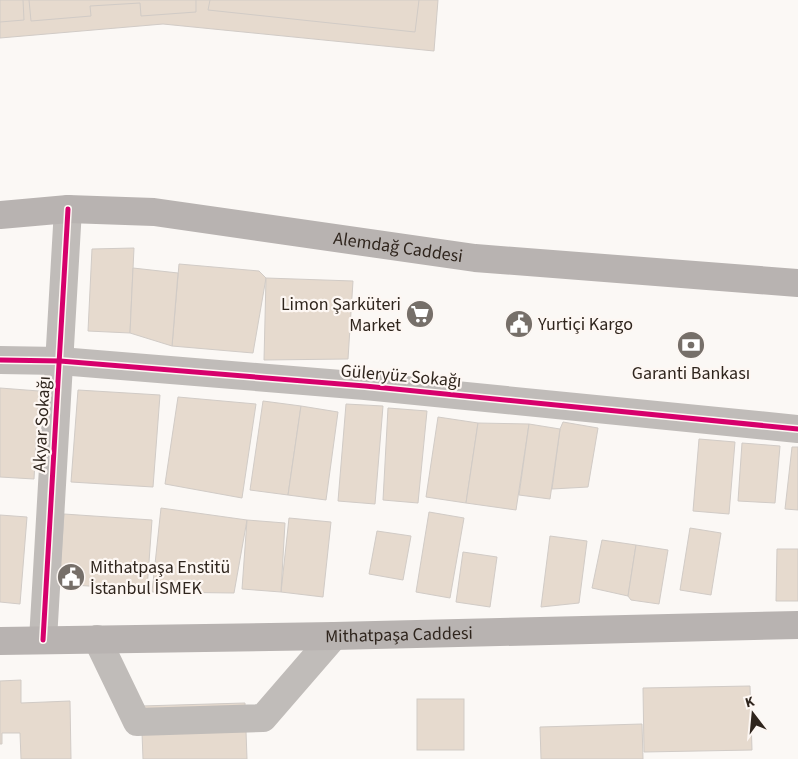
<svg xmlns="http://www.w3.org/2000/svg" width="798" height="759" font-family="'Source Sans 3',sans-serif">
<rect width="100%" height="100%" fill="#fbf8f5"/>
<g fill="#e6dace" stroke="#d1cbc6">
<path d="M0,0H438L434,51L163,24L0,38Z"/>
<path d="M0,0H23L24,20L0,22Z"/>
<path d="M29,0H196V12L141,16L140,3L90,6L91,16L31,21Z"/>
<path d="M210,0H419L415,32L208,10Z"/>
<path d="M134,248L130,333L88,331L92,249Z"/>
<path d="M179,264L259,271L266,278L253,353L172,346Z"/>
<path d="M133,268L178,273L172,346L130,333Z"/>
<path d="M266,278L353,281L348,359L264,360Z"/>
<path d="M0,388L39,391L34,479L0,477Z"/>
<path d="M78,390L160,395L153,487L71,482Z"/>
<path d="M178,397L256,404L242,498L165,484Z"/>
<path d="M263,401L301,406L288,495L250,490Z"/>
<path d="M346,404L383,406L375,504L338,501Z"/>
<path d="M301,406L338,412L326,500L288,495Z"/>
<path d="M388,408L427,411L418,503L383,500Z"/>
<path d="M438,417L478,423L466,503L426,497Z"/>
<path d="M563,422L598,428L588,487L552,489L560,429Z"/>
<path d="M478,423L529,424L516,510L466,503Z"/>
<path d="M529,424L560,429L550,499L519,495Z"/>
<path d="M699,439L735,442L729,514L693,511Z"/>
<path d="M742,443L780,446L775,503L738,501Z"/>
<path d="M792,447H798V510L785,509Z"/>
<path d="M161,508L247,520L234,593L152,592Z"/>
<path d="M429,512L464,518L450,598L416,592Z"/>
<path d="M64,514L152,520L147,590L59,584Z"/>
<path d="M0,515L27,517L20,604L0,602Z"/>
<path d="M289,518L331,522L323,597L281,592Z"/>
<path d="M247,520L285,523L281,592L242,589Z"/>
<path d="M690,528L721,533L711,595L680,590Z"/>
<path d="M377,531L411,536L403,580L369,574Z"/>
<path d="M550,536L587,541L579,603L541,607Z"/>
<path d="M602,540L636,545L628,596L592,588Z"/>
<path d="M636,545L668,550L659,604L631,600L628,596Z"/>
<path d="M777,549H798V601H776Z"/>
<path d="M463,552L497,557L490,607L456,602Z"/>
<path d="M21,680V703L70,701L71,759H21L20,733H2V744H0V681Z"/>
<path d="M750,686L752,750L644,752L643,688Z"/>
<rect x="417" y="699" width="47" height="51"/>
<path d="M245,703L247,759H143L141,706Z"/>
<path d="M642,724L643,759H541L540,727Z"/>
</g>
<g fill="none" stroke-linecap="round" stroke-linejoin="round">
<g stroke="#c0bcb9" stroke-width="28">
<path d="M0,360L60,361L365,386L798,429"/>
<path d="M97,639L137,722L263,718L334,636"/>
<path d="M43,640L68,209"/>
</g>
<g stroke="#b8b3b1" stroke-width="28">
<path id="s1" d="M0,215L68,209L154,212L475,258L798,283"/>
<path id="s2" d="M0,641L334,636L798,625"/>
</g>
<defs>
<g id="cycleway">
<path d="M0,360L60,361L365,386L798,429"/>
<path d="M43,640L68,209"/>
</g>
</defs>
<use href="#cycleway" stroke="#fdf7f3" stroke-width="8"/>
<use href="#cycleway" stroke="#d6006c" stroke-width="5"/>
</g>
<defs>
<symbol id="supermarket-disc" viewBox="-11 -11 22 22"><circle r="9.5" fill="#766f69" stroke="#fdf7f3"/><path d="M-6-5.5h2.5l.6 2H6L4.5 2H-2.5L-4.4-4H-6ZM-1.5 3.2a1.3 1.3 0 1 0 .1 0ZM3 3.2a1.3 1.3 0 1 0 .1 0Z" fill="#fff"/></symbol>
<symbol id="civic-disc" viewBox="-11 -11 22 22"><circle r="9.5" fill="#766f69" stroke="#fdf7f3"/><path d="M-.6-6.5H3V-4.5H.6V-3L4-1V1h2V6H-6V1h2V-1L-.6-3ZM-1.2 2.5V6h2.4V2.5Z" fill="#fff"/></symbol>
<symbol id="bank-disc" viewBox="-11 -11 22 22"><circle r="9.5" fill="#766f69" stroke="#fdf7f3"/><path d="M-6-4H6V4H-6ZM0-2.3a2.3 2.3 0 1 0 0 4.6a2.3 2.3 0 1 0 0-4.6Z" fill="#fff"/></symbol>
</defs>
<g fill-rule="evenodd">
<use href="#supermarket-disc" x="404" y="298" width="32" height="32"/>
<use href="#civic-disc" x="503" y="308" width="32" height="32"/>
<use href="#bank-disc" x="675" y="329" width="32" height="32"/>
<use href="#civic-disc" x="55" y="561" width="32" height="32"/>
</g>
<g text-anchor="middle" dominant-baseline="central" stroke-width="4.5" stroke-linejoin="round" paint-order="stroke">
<g font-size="18" fill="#2f251d" stroke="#fdf7f3">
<text stroke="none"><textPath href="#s1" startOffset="401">Alemdağ Caddesi</textPath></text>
<text transform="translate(401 376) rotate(5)">Güleryüz Sokağı</text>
<text transform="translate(42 424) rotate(-87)">Akyar Sokağı</text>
<text stroke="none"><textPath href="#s2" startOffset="399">Mithatpaşa Caddesi</textPath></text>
</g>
<g font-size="18" fill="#2f251d" stroke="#fdf7f3" text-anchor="start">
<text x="401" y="304" text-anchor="end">Limon Şarküteri<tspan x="401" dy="21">Market</tspan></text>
<text x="538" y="324">Yurtiçi Kargo</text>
<text x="691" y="373" text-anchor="middle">Garanti Bankası</text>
<text x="90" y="567">Mithatpaşa Enstitü<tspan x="90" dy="21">İstanbul İSMEK</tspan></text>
</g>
</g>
<g transform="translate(753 714) rotate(344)" stroke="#fdf7f3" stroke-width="4" paint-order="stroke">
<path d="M0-4L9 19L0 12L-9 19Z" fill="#2f251d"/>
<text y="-8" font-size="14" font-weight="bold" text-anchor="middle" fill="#2f251d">K</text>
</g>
</svg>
